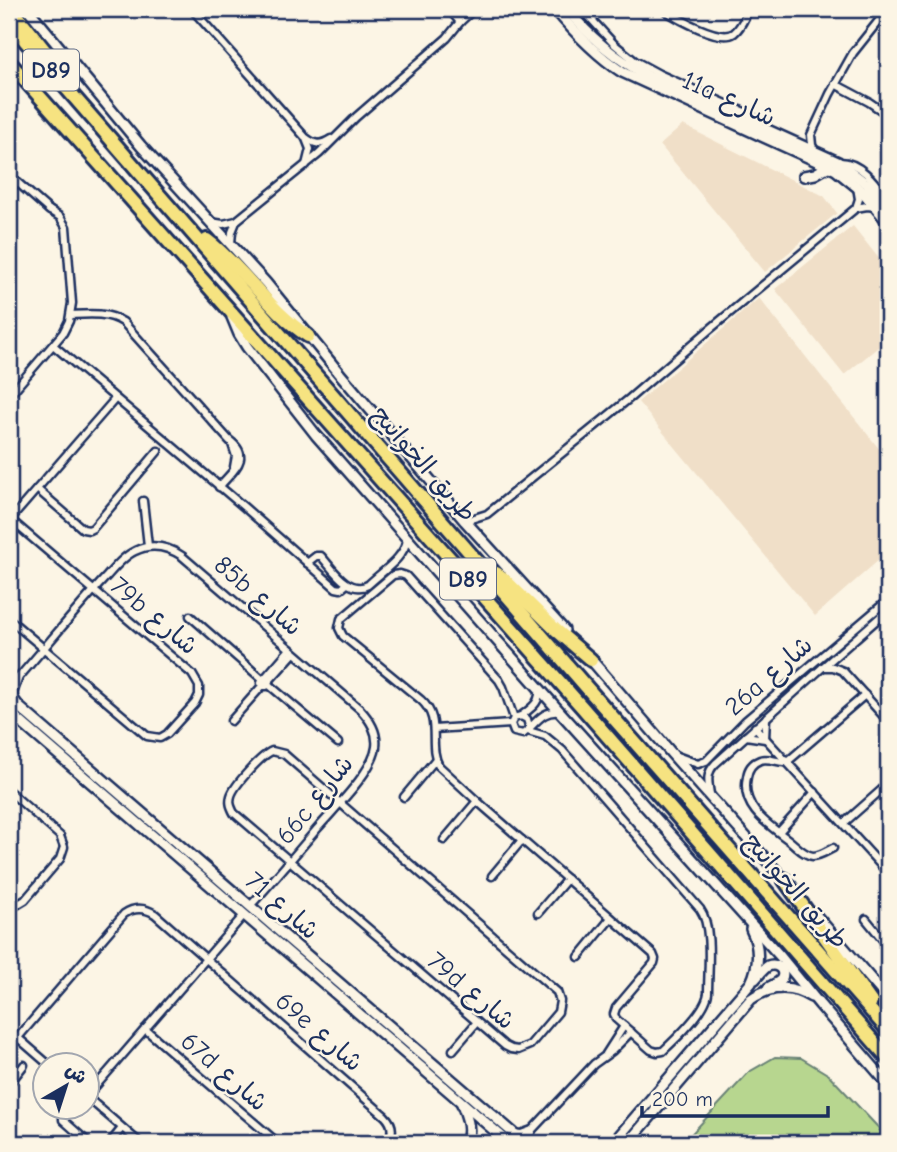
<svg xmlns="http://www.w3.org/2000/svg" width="897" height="1152" font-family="'Comic Neue','Playpen Sans Arabic',sans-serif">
<rect width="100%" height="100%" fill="#fcf5e5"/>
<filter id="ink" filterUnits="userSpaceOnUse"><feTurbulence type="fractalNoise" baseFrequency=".0143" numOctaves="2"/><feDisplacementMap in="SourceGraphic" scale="14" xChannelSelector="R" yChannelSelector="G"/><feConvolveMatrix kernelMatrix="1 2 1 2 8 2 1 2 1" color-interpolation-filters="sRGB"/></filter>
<g filter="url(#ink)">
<g fill="#f0dfc8">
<path d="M683,125L824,196L837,213L765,272L660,145Z"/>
<path d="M853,226L888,270V339L844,375L775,289Z"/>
<path d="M759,298L888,460V552L815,616L638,402Z"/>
</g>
<path fill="#b7d68f" stroke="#698276" stroke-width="2" d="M775,1057L801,1058L829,1075L888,1138V1143H683L749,1072Z"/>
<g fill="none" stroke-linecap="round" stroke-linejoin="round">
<defs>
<g id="street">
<path d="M192,9L305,137C315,145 320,146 331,139"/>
<path d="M449,9L460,22"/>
<path d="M582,9L614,44L635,61L659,74L749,114L764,127"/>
<path d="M663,9C677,18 720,43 734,33C742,27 745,16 749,9"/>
<path d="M835,84L869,102L888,115"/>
<path d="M306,139L310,149L306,165"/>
<path d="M815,151L812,145L811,135L830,94L853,53L888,9"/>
<path d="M840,162C861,162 876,184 888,200"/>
<path d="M9,175L50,211"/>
<path d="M856,208L859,199L857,187"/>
<path d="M211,222L223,224L236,221L319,154L356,117L447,38L460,22L474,9"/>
<path d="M231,243L232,232L236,222"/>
<path d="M71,315C89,314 107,312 123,322L229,440C253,458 233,470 219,487"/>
<path d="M53,345L244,507L336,588L341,589L347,584"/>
<path d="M9,396L63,333L69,321L72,303L66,227L60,217L49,210"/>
<path d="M232,444L236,456L234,467"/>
<path d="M37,489L83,529L89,530L93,528L158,451"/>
<path d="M143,501L148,546"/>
<path d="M10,520L115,399"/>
<path d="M465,521L487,514L630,398L709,330L856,208L867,206L876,207"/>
<path d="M307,563L316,556H321C333,569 348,595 368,585C381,572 405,558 407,539"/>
<path d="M190,616L263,680"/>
<path d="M9,619L147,736L160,738L167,734L195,703L199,695V686L192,674L11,520"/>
<path d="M823,667H833L843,671L888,721"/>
<path d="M264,679L290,649"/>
<path d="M268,682L294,653"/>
<path d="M9,683L20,676C49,643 77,608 107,576C115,567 124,556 135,551C151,543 167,546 182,556L360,709C370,720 378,732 376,747C373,772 333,810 317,829C295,855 273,881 250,906"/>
<path d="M268,684L338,743"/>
<path d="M12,696L19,677"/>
<path d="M521,716C531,708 541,703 539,688"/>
<path d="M514,718L503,687L499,680L406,576L400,574L393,575L341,619L339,628L343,636L421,700C443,720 427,744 439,766L477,801L653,954L655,959L654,963L616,1008L614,1014L616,1019L651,1050L657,1052L663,1051C677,1038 706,1011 708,993C708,970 713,927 700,909L562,750L545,736L528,731"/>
<path d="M231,721L262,686H266L268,685V680H263L261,683L262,686"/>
<path d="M529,726L527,719L521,716L514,718L511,724L514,732L523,734C535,725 542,709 560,712"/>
<path d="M755,727L888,873"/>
<path d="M434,729L511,724"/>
<path d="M746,736L765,739L766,718"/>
<path d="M272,751L284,754L557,992L560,1001L558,1012L530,1045L518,1050L511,1049L505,1046L234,813C231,807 229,803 231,796C234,785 262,755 272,751Z"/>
<path d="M674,755L698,764L706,761L745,721L888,600"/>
<path d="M9,791L60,836L64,847L60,859L25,900L15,906L9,907"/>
<path d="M710,794C708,782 706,773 715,764L823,667L888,610"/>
<path d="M404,797L435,760"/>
<path d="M844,823L888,784"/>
<path d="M779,832L815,792"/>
<path d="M444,840L477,801"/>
<path d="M833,848C827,851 820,856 813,856C804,855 796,846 790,841C769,825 740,808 747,777C748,769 752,763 760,760C769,757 778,763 787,762L865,695"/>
<path d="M492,876L522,840"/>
<path d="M538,913L567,879"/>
<path d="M866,919L888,946"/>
<path d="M579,957L611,918"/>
<path d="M145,1029L278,1143"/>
<path d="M9,1030L48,1064"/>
<path d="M9,1048L124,914C134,907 144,907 155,914L385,1116C393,1124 394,1133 387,1143"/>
<path d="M453,1050L477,1022"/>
<path d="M606,1054L624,1026"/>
<path d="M9,1084L24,1065"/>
<path d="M88,1095L244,915"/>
<path d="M88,1098L140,1143"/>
<path d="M71,1106L63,1117V1120L89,1143"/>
<path d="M513,1133L521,1134L532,1130L594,1064L612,1051L631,1032"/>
<path d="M110,1143L122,1128"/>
<path d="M529,1143V1138L532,1130"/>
</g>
<g id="secondary">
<path d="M28,9L141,146L266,283L340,374L465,521L564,630"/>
<path d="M555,9C575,33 596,55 622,72L836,170L862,191L888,222"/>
<path d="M567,9C589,37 616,59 648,76L838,162L867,184L888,209"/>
<path d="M804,176L815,174L829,166"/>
<path d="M232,317L239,334L247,347L316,435L560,712L780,956L820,1005L888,1084"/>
<path d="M588,656L672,754L786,882"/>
<path d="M13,699L19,707L525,1143"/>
<path d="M9,712L509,1143"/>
<path d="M814,913L888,999"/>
<path d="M755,979C759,975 763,969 768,966C775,963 786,968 782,978C780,983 772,985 768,988"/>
<path d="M462,1104C467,1118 472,1129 466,1143"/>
<path d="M613,1143L751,983C760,964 760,947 751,929"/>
<path d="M628,1143L751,999C770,986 791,984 811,997"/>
</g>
<g id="highway">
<path d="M12,9L57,66"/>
<path d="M9,22L588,689L888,1030"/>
<path d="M9,62L582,707L888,1058"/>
<path d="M207,240C245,269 268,310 308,336"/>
<path d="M496,573L503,578L555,629L591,660"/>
<path d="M784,879L871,1002"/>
</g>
</defs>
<use href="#street" stroke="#1b2f5e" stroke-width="11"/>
<use href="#secondary" stroke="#1b2f5e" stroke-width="14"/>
<use href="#highway" stroke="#1b2f5e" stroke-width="18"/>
<use href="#street" stroke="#fcf5e5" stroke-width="6"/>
<use href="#secondary" stroke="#fcf5e5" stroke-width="9"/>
<use href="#highway" stroke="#f6e381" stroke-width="12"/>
</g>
</g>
<g text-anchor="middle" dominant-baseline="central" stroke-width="5" stroke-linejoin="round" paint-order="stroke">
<g fill="#fcf5e5" stroke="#5e6a86" stroke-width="2">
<rect x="23" y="49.5" width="56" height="41" rx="5"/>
<rect x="440" y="558.5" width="56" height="41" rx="5"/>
</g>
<g font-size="24" font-weight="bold" fill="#1b2f5e">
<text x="51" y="70">D89</text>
<text x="468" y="579">D89</text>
</g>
<g font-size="26" fill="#1b2f5e" stroke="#fcf5e5">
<text transform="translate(729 99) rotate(24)">11a شارع</text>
<text transform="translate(424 464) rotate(49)">طريق الخوانيج</text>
<text transform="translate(258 596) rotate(41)">85b شارع</text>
<text transform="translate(154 616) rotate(40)">79b شارع</text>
<text transform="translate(769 676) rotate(-41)">26a شارع</text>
<text transform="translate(315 800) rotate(-51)">66c شارع</text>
<text transform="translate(796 891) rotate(49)">طريق الخوانيج</text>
<text transform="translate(282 906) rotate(41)">شارع 71</text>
<text transform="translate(471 991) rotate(40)">79d شارع</text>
<text transform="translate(319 1032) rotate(41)">69e شارع</text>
<text transform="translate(224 1072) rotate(41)">67d شارع</text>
</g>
</g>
<rect width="897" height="1152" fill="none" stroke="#fcf5e5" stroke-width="35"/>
<rect x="18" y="18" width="862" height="1117" fill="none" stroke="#1b2f5e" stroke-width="2.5" filter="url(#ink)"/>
<g transform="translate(66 1086) rotate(39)"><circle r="33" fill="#fcf5e5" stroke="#a2a6af" stroke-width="2"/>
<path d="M0-5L12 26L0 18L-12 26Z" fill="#1b2f5e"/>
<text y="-10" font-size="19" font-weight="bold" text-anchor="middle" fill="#1b2f5e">ش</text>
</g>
<path d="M642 1106v10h186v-10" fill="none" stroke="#1b2f5e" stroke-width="3.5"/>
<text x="652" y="1106" font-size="21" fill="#1b2f5e" stroke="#fcf5e5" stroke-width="5" paint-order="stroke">200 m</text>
</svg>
